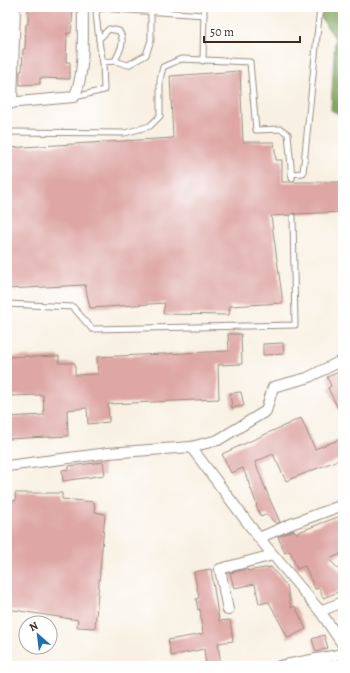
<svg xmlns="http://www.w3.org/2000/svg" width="350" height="673" viewBox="0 0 350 673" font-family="Alegreya,serif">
	<rect width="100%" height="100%" fill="#fff"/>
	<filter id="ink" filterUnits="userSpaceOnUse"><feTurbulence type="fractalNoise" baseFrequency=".025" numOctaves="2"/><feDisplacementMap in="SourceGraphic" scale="8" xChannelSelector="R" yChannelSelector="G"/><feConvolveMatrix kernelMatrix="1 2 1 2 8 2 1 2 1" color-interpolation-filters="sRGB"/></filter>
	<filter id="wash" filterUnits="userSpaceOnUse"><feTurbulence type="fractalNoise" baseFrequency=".012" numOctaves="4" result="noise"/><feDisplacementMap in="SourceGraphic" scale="16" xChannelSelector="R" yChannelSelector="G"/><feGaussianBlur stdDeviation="0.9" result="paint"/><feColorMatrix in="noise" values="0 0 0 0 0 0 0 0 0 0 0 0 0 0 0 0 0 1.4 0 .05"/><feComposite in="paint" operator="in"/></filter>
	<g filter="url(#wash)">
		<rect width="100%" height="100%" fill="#f8f0e2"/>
		<!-- forest -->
		<polygon fill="#82a85e" stroke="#5e693e" points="320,7 343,7 343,116 331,110 335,38 321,18"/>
		<g id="blocks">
			<!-- building -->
			<g fill="#dea7a5">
				<polygon points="28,7 70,7 70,10 73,10 71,33 67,33 66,62 70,62 70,79 40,78 40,84 20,85 20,71 22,71 23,49 25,49 26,24 28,24"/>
				<polygon points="240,71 243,142 274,142 276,160 282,160 282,182 343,182 343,212 296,214 293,213 290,215 271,216 283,303 230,306 229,315 163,314 165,303 90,308 85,285 7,289 7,148 173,138 170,76"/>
				<polygon points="228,334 241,334 242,364 218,365 219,399 108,404 109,422 88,424 87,408 67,410 68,436 7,439 7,417 44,415 43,395 7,396 7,357 29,356 29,357 59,356 59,363 75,363 75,375 98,374 97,357 229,351"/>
				<polygon points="283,343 284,354 263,355 263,344"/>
				<polygon points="339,372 343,381 343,419 328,388 331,386 327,377"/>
				<polygon points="241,392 244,406 232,408 230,393"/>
				<polygon points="301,418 315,449 343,438 343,458 286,481 273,454 255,462 270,500 280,522 276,524 267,514 261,517 256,506 257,505 243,468 231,473 222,454"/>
				<polygon points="103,462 105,475 63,481 62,470 69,469 69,466"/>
				<polygon points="15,493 62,493 62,499 94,502 95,512 105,514 95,628 77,627 78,620 7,609 7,500 16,501"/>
				<polygon points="343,515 343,553 329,559 343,574 343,590 323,598 319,588 315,589 305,566 297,569 290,551 285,553 278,537 294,530 296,533"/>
				<polygon points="271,567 287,586 291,608 295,606 306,629 288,638 269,602 259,604 255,584 234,588 230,573 247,569 247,571"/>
				<polygon points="211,569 219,621 230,620 233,641 218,643 221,666 206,666 204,649 171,656 168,640 203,634 200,609 198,610 196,599 199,598 194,572"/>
				<polygon points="324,635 328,648 316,652 312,639"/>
			</g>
		</g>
	</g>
	<g filter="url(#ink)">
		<use href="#blocks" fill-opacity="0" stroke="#9a8d80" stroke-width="1"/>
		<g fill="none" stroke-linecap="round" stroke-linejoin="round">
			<defs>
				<g id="service">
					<path d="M99,39l10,-10 10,2c7,11 1,19 -4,30l13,4 18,-10 5,-15v-33"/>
					<polyline points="203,61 204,7"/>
					<polyline points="103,62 115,61"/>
					<polyline points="75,97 104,90 103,62 100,48 96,14 99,8 204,15"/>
					<polyline points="7,132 125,133 150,126 160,116 160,80 163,67 181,59 250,62 256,130 281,129 288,134 292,178"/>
					<polyline points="291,174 303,173 320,7"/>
					<polyline points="7,304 73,307 92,329 295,325 293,217"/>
				</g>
				<g id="minor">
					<path d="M7,103l67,-6c12,-22 8,-64 9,-90"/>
					<polyline points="12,103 15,7"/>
					<polyline points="191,447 259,538 320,611 343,645"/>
					<polyline points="7,466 108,453 191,447 218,440 266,411 273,387 307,378 343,360"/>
					<polyline points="259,538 291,524 343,505"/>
					<polyline points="228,610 220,569 273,555"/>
					<polyline points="320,611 343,602"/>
					<polyline points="280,666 343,654"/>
				</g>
			</defs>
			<!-- service casing -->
			<use href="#service" stroke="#9a8d80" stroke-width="7"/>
			<!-- minor casing -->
			<use href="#minor" stroke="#9a8d80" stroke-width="12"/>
			<!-- service -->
			<use href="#service" stroke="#fff" stroke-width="5"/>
			<!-- minor -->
			<use href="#minor" stroke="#fff" stroke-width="10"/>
		</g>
	</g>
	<!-- margin -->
	<rect width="350" height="673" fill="none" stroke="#fff" stroke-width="24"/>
	<!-- north arrow -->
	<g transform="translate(38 635) rotate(332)"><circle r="19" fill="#ffffff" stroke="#b1aaa5"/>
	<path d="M0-3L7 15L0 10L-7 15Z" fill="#1f6fb2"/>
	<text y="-6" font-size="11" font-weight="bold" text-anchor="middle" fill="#3b2a1e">N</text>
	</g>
	<!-- scale -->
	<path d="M204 36v6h96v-6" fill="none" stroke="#3b2a1e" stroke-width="2"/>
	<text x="210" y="36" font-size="12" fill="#3b2a1e" stroke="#ffffff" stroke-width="3" paint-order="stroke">50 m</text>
</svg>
